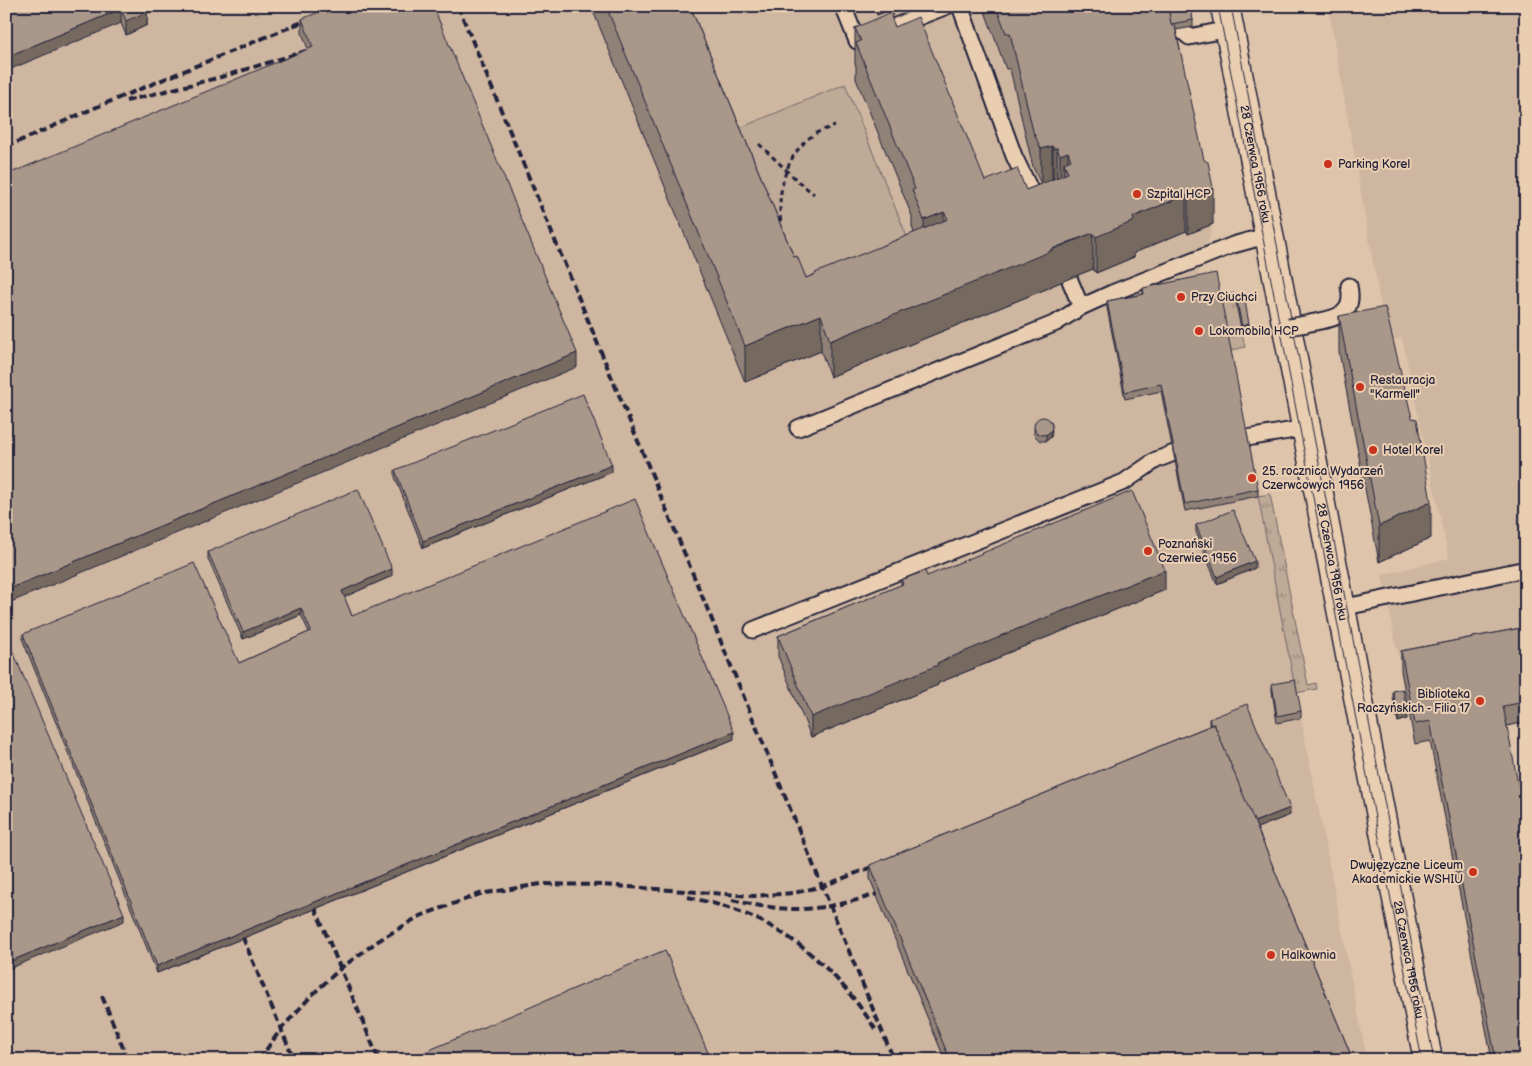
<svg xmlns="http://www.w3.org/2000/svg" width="1532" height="1066" viewBox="0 0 1532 1066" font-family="'Balsamiq Sans',sans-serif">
	<defs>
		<pattern id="grass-tufts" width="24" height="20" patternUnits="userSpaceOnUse" patternTransform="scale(1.25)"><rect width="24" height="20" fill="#bfa997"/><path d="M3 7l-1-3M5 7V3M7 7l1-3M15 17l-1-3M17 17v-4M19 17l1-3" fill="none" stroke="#9b897c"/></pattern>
	</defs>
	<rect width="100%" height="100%" fill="#dec4aa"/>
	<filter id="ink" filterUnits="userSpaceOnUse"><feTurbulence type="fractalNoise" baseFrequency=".02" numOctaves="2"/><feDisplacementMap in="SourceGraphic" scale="10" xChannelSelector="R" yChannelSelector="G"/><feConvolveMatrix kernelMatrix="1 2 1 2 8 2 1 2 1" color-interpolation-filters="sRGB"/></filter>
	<g filter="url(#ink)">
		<!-- built -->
		<g fill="#ceb6a0">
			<polygon points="6,6 1164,6 1213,224 1198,274 1202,286 1224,468 1231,502 1258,496 1367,1060 6,1060"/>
			<polygon points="1328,6 1526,6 1526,647 1402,674 1382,575 1449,558 1402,338 1387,341"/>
		</g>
		<!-- grass -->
		<g fill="url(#grass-tufts)" stroke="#706669">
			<polygon points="1234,293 1245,347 1230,351 1219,297"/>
			<polygon points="1270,494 1308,685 1316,683 1317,689 1296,693 1258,496"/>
		</g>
		<!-- green -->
		<polygon fill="#bfa997" stroke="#706669" points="845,84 914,254 801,301 728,133"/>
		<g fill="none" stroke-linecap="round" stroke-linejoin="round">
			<defs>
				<g id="lane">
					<polyline points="843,6 857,41 947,6"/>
					<polyline points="960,6 1014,156 1038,206"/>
					<polyline points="1180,29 1189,37 1229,29"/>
					<polyline points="1069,278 1081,307"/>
					<path d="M1306,324c25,-6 50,-5 43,-38"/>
					<polyline points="798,428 1056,323 1081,307 1112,293 1233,245 1269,235"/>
					<polyline points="1247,438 1306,428"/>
					<polyline points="1341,608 1526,569"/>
					<polyline points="753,630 1124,482 1156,460 1174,453"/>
				</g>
				<g id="secondary">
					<path id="s1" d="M1225,6l203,1054"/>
				</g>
			</defs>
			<!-- lane casing -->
			<use href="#lane" stroke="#22223b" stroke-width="19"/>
			<!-- secondary casing -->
			<use href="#secondary" stroke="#22223b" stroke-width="31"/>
			<!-- path -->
			<g stroke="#22223b" stroke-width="3" stroke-dasharray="5 4" stroke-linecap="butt">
				<polyline points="759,144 800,183 814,194"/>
				<path d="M782,230c-7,-35 3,-81 38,-99 5,-2 10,-3 15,-5"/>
			</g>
			<!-- lane -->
			<use href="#lane" stroke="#eaceb1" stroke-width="15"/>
			<!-- secondary -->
			<use href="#secondary" stroke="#eaceb1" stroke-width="28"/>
			<!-- tram -->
			<g stroke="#22223b" stroke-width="1">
				<polyline points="1218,6 1422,1060"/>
				<polyline points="1231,6 1434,1060"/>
			</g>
			<!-- rail -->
			<g stroke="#22223b" stroke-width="4" stroke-dasharray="8 4" stroke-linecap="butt">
				<polyline points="458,6 894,1060"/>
				<polyline points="126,101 221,77 306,51"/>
				<polyline points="6,147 92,109 341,6"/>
				<polyline points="310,896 379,1060"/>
				<path d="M688,897c25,6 51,13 75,25 47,24 87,66 114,110"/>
				<path d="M732,900c21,5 43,9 65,9 31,0 63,-9 92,-19"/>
				<polyline points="238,926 294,1060"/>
				<polyline points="102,996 128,1060"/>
				<polyline points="259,1060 281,1029 313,994 341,968 378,941 420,916 480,894 541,884 602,885 753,896 794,893 823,886 882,863"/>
			</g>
			<defs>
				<polyline id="lane-bridge" points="1289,327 1306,324"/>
			</defs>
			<!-- lane-bridge casing -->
			<use href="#lane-bridge" stroke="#22223b" stroke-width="19" stroke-linecap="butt"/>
			<!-- lane-bridge -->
			<use href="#lane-bridge" stroke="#eaceb1" stroke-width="15"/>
		</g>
		<!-- wall -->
		<g fill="#918277" stroke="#22223b">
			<polygon points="6,6 163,6 147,13 147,25 126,35 121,23"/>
			<polygon points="591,6 690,6 794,257 806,278 914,233 912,226 912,216 856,79 856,66 855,64 855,28 893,23 985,181 1026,190 1041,184 1033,167 1010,69 1006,69 983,6 1190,6 1193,20 1193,27 1176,30 1213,224 1188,234 1186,231 1134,253 1134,257 1096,273 1093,269 1069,278 1051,286 1051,287 830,377 821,351 745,382"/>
			<polygon points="874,6 899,6 877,15"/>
			<polygon points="302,19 577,367 308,49 302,33"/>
			<polygon points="1143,288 1258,489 1258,496 1185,511 1161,391 1125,399 1107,308 1107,301 1143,294"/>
			<polygon points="1237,302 1249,331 1242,333 1237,309"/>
			<polygon points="1339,316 1431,538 1379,562 1339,352"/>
			<polygon points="1034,428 1052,431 1051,437 1046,441 1040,441 1034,435"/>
			<polygon points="395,470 612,472 423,548 395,477"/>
			<polygon points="1196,525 1255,568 1217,584 1196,532"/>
			<polygon points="208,552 392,576 344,597 352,616 734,739 157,973 23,641 23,634 239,663 309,632 301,615 243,639 208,559"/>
			<polygon points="927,576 1165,590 1000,656 1000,658 938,683 938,685 811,737 778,656 778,636 901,585 901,580"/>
			<polygon points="1526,627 1526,722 1507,726 1526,1060 1492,1060 1430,741 1415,744 1401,671 1401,651"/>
			<polygon points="1272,684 1301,711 1301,718 1277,723 1272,691"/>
			<polygon points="1393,691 1407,719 1398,722 1393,698"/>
			<polygon points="1209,719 1290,815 1257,828 1353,1060 945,1060 870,879 870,865 1209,726"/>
		</g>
		<!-- shaded-wall -->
		<g fill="#766a61" stroke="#22223b">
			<polygon points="142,6 163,6 147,13 147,25 126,35 126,21"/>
			<polygon points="877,6 899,6 877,15"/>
			<polygon points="121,9 121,23 6,71 6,57"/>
			<polygon points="1052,146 1052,182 1041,185 1041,149"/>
			<rect x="1053" y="148" width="4" height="36"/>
			<polygon points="1068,152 1068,188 1068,173 1064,163 1064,190 1060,191 1060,155"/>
			<polygon points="1213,188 1213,224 1188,234 1188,198"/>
			<polygon points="1186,195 1186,231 1134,253 1134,257 1096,273 1096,237 1133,217"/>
			<polygon points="944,212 944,248 924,256 924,220"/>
			<polygon points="1093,233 1093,269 1051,286 1051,287 830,377 830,341"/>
			<polygon points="821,315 821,351 745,382 745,346"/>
			<polygon points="1249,324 1249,331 1242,333 1242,326"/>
			<polygon points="577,353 577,367 6,604 6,590"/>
			<polygon points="1052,424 1051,437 1046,441 1046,434"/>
			<polygon points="612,465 612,472 423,548 423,541"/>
			<polygon points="1431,502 1431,538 1379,562 1379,526"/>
			<polygon points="1255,561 1255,568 1217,584 1217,577"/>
			<polygon points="392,569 392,576 342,598 342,591"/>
			<polygon points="1165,570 1165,590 1000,656 1000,658 938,683 938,685 811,737 811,717 1000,636"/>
			<polygon points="301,608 301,615 243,639 243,632"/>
			<polygon points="1407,712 1407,719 1398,722 1398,714"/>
			<polygon points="734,732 734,739 157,973 157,966"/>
			<polygon points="1290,808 1290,815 1252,830 1252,823"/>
			<polygon points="124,914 124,921 6,970 6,963"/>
			<polygon points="9,1010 9,1017 6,1019 6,1012"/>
		</g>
		<!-- building -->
		<g fill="#a9978a" stroke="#22223b">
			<polygon points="6,6 145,6 147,12 126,21 121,9 6,57"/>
			<polygon points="333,6 433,6 577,353 6,590 6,175 313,47 302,19"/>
			<polygon points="606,6 690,6 794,257 797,256 806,278 816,274 815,273 948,219 944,212 924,220 912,190 915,189 856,43 861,41 855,28 892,12 893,15 891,16 895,27 918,17 985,181 1017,168 1026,190 1068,173 1064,163 1071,160 1068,152 1060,155 1057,148 1053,148 1052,146 1041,149 1033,131 1010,33 1006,33 996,6 1097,6 1097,8 1100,8 1100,6 1168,6 1172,26 1175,26 1204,160 1208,162 1213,188 1188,198 1186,195 1133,217 1134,221 1096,237 1093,233 1069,242 1050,250 1051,251 830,341 821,315 745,346"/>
			<polygon points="1168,6 1190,6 1193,20 1171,24"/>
			<polygon points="1216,273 1258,489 1185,504 1161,384 1125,392 1107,301 1144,294 1143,288"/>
			<polygon points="1245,301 1249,324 1242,326 1237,302"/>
			<polygon points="1385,307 1412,418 1417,419 1431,502 1379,526 1339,316"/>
			<polygon points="583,394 612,465 423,541 395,470"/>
			<circle cx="1043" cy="426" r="9"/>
			<polygon points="358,489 392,569 342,591 352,616 635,499 734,732 157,966 23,634 194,563 239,663 311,631 301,608 243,632 208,552"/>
			<polygon points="1132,491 1165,570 1000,636 1000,637 937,663 938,665 811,717 778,636 903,584 901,580 925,571 927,576"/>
			<polygon points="1233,510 1255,561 1217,577 1196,525"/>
			<polygon points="1526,627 1526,702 1503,706 1526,825 1526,1060 1496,1060 1430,721 1415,724 1401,651"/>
			<polygon points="6,635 124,914 6,963"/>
			<polygon points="1295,680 1301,711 1277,716 1272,684"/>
			<polygon points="1403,689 1407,712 1398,714 1393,691"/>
			<polygon points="1247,704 1290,808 1254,822 1214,724 1211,725 1209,719"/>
			<polygon points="1214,724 1353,1060 950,1060 870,865"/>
			<polygon points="665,950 711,1060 406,1060"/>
			<polygon points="6,1004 9,1010 6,1012"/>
		</g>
	</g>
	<!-- markers -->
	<g fill="#c8321e" stroke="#eaceb1" stroke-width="2">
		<circle cx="1328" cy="164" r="5"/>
		<circle cx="1137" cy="194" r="5"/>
		<circle cx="1181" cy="297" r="5"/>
		<circle cx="1199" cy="331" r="5"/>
		<circle cx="1360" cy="387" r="5"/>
		<circle cx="1373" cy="450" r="5"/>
		<circle cx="1252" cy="478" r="5"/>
		<circle cx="1148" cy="551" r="5"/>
		<circle cx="1480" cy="701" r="5"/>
		<circle cx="1473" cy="872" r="5"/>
		<circle cx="1271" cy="955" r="5"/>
	</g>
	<g text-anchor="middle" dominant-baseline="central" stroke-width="4" stroke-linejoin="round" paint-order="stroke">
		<!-- poi labels -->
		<g font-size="12" fill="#22223b" stroke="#eaceb1" text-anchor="start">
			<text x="1338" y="164">Parking Korel</text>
			<text x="1147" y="194">Szpital HCP</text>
			<text x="1191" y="297">Przy Ciuchci</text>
			<text x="1209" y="331">Lokomobila HCP</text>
			<text x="1370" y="380">Restauracja<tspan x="1370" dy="14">"Karmell"</tspan></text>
			<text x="1383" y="450">Hotel Korel</text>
			<text x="1262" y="471">25. rocznica Wydarzeń<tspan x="1262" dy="14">Czerwcowych 1956</tspan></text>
			<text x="1158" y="544">Poznański<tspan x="1158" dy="14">Czerwiec 1956</tspan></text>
			<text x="1470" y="694" text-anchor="end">Biblioteka<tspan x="1470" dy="14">Raczyńskich - Filia 17</tspan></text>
			<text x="1463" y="865" text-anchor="end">Dwujęzyczne Liceum<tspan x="1463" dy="14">Akademickie WSHIU</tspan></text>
			<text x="1281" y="955">Halkownia</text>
		</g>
		<!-- street labels -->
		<g font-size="12" fill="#22223b" stroke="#eaceb1">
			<text stroke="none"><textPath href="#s1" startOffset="161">28 Czerwca 1956 roku</textPath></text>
			<text stroke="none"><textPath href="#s1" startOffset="566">28 Czerwca 1956 roku</textPath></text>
			<text stroke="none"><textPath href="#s1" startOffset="971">28 Czerwca 1956 roku</textPath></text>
		</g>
	</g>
	<!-- margin -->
	<rect width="1532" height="1066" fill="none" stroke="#eaceb1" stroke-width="25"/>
	<rect x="12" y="12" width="1507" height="1041" fill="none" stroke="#22223b" stroke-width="2" filter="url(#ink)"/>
</svg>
